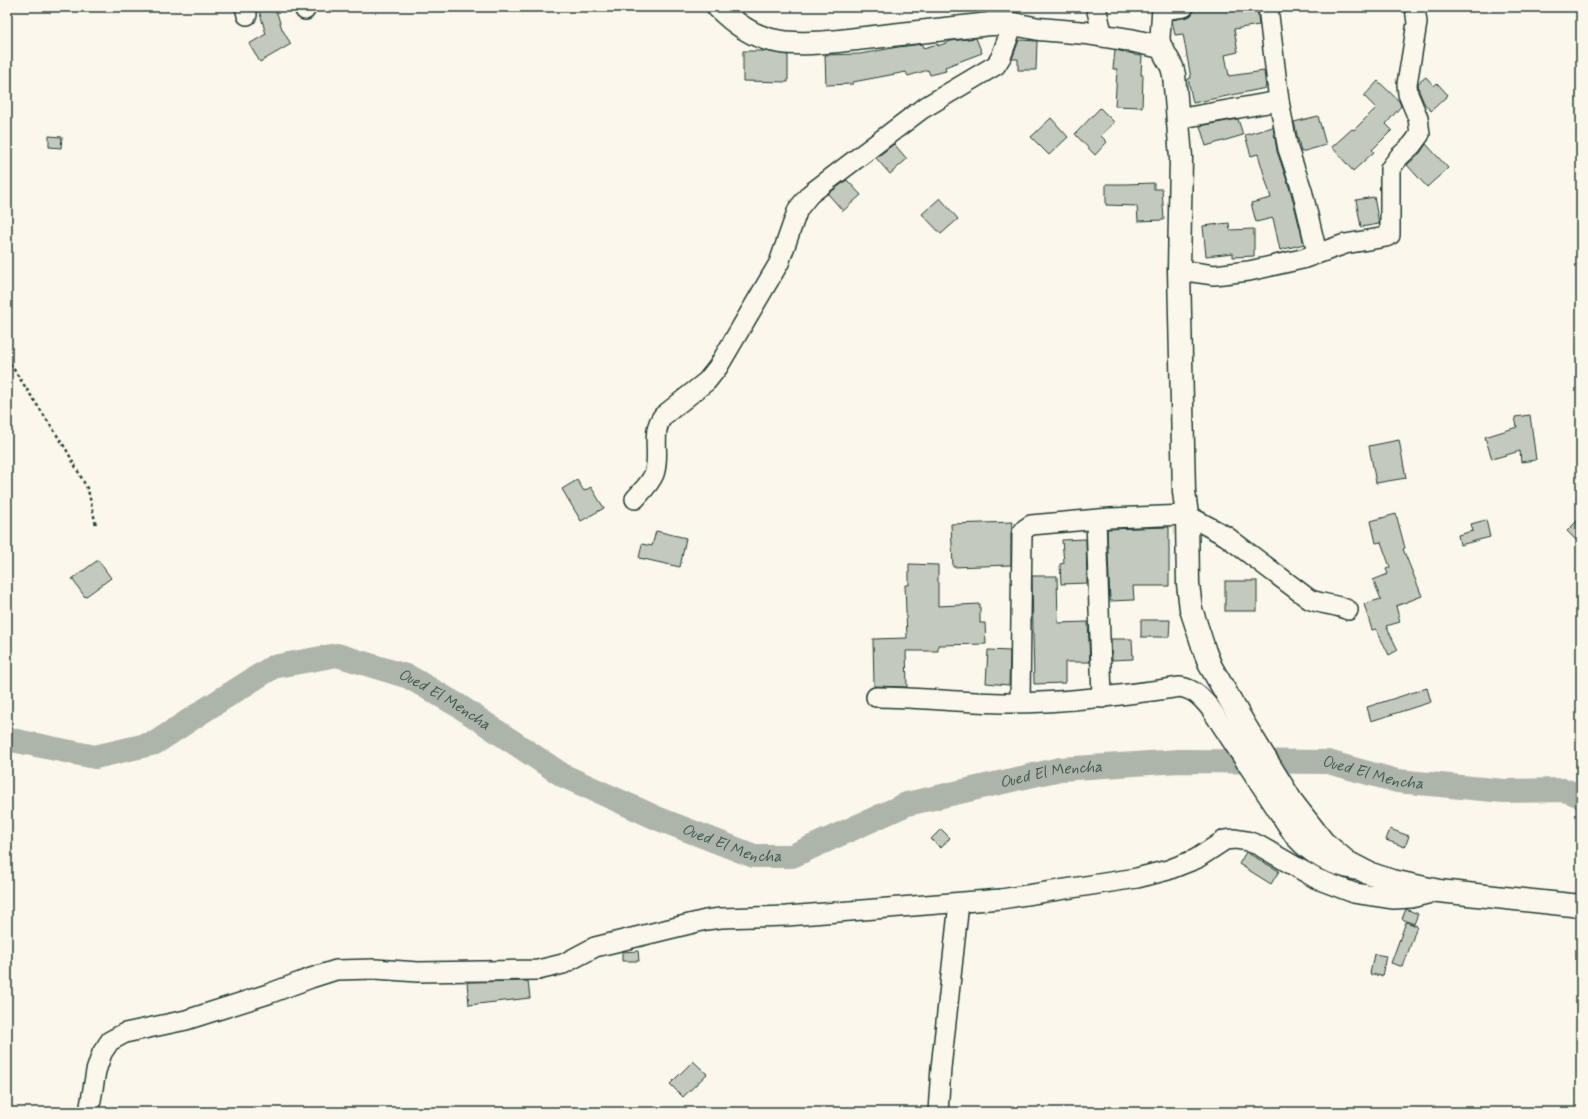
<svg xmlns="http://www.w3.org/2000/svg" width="1588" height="1119" viewBox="0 0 1588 1119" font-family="Mynerve,sans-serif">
	<rect width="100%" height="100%" fill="#fbf7ec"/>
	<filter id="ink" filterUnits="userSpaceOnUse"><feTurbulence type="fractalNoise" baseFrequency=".025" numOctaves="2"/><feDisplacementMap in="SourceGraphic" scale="8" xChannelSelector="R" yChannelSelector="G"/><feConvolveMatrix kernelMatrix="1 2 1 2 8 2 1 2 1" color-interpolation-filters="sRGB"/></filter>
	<g filter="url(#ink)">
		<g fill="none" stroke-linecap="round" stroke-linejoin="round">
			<!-- river -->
			<path stroke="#adb4aa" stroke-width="24" id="s1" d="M7,739l88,18 60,-14 56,-37 62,-39 64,-12 72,22 50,29 105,70 95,43 95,37h38l115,-52 153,-35 119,-8 149,1 69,19 107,10 60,-1 17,6"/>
		</g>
		<!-- building -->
		<g fill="#c4c9be" stroke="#1f3d34">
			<polygon points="258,7 275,7 282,29 291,44 260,62 249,44 266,34"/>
			<polygon points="1212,7 1257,7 1259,25 1234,29 1238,52 1225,55 1229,76 1264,71 1266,88 1193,103 1188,79 1191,78 1183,34 1175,35 1172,20 1190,16 1194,10"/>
			<polygon points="976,38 982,53 945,67 946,71 930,75 928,70 908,76 906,72 853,82 853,84 826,85 825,55 860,54 898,47 922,44 923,48 938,44 938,46 951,41"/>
			<polygon points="1019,40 1037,41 1036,70 1018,70 1018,59 1012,59"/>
			<polygon points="1115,50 1134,54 1134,55 1142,56 1141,75 1143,75 1142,107 1115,106 1117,69 1113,69"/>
			<polygon points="743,51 766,51 788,55 788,82 743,81"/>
			<polygon points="1426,77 1434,86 1437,83 1448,95 1431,111 1424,103 1419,91 1418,83"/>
			<polygon points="1378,81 1399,101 1401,106 1386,124 1392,130 1372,150 1374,152 1353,171 1332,147 1352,129 1354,130 1376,108 1364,96"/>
			<polygon points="1100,108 1114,122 1101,136 1107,142 1095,155 1075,134"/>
			<polygon points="1318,116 1326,145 1301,152 1294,122"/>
			<polygon points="1051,118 1068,137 1049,155 1031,137"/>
			<polygon points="1238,119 1243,135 1206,146 1200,126"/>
			<polygon points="1273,127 1277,151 1291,193 1304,244 1280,250 1273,218 1256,222 1251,203 1271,198 1258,154 1251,156 1245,135"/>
			<polygon points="49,136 62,137 61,148 49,147"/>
			<polygon points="894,144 907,159 890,174 876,158"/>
			<polygon points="1426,144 1448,168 1427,187 1407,165 1420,153"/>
			<polygon points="847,180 861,195 843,211 828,194"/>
			<polygon points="1154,183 1154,189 1162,189 1164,220 1138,221 1137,206 1106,205 1106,184 1127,184"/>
			<polygon points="1374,197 1379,224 1361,227 1356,200"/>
			<polygon points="940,198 958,219 941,234 922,214"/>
			<polygon points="1229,223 1230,230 1254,229 1254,256 1233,257 1233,253 1206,256 1203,226"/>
			<polygon points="1530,415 1536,460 1521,462 1520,451 1492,459 1485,437 1517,427 1515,417"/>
			<polygon points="1399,440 1406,478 1376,483 1369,446"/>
			<polygon points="577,480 584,491 591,487 604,508 581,521 562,489"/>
			<polygon points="1396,514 1405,548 1403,549 1422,596 1396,606 1400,622 1386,626 1398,650 1389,655 1376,629 1372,630 1364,604 1381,599 1373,580 1388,574 1386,569 1390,567 1381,542 1376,543 1371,521"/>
			<polygon points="1581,517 1581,545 1567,531"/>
			<polygon points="1486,520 1490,537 1460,545 1458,535 1473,531 1471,524"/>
			<polygon points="1013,522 1011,533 1011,565 953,567 951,524"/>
			<polygon points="1169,527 1169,586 1133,586 1134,600 1110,601 1107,529"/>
			<polygon points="656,531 686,538 680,567 639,558 642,544 652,546"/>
			<polygon points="1086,539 1087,583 1061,584 1060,564 1064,563 1062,540"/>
			<polygon points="98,560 111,578 85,597 72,579"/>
			<polygon points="909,564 938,565 938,606 980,604 980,623 985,623 986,644 938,645 938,651 906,651 907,687 874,686 873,639 907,638 905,585 909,585"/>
			<polygon points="1032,576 1057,576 1058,623 1088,622 1090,662 1065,662 1065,683 1034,684"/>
			<rect x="1225" y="581" width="32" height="30"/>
			<polygon points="1141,620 1170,620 1169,637 1141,637"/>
			<polygon points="1111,639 1132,639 1133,659 1112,660"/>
			<polygon points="988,650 1010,651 1009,685 986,683"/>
			<polygon points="1427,688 1431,702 1371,721 1367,707"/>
			<polygon points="941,829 950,838 941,848 931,839"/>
			<polygon points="1390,829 1409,836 1405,847 1386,840"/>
			<polygon points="1246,852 1279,871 1271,884 1239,864"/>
			<polygon points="1406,909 1418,914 1414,924 1402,919"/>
			<polygon points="1406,922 1417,926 1403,967 1391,963"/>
			<polygon points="638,951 639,961 622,961 622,952"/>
			<polygon points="1374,954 1386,956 1382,976 1370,974"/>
			<polygon points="528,981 530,998 469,1005 467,982"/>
			<polygon points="693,1061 707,1074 683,1097 670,1084"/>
		</g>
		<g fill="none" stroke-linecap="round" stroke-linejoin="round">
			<defs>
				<g id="minor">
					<polyline points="245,7 247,15"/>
					<polyline points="304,7 305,10"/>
					<polyline points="1096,7 1103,36"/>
					<polyline points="1268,7 1279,101 1288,149 1302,190 1317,253"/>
					<polyline points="1162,10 1184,7"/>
					<polyline points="1161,47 1160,38 1162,7"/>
					<polyline points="1177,119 1279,101"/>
					<polyline points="1179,270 1214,275 1249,271 1302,259 1345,244 1386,237 1390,235 1390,169 1399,157 1412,145 1420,134 1418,118 1408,94 1407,84 1417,23 1415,7"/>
					<path d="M635,499c6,-7 15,-15 19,-25 7,-18 -4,-42 9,-58l44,-35 11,-14 61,-104 19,-54 12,-15 112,-85 74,-44 5,-8 12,-33"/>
					<polyline points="1096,520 1102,698"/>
					<path d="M876,697c44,0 87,6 131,6 58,0 116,-8 173,-16 14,2 22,11 31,22l84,128c18,20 34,27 60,33"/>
					<path d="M1020,702l2,-169 3,-4 6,-4 79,-7 77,-3 39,21 83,63c13,6 27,5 39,11"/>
					<polyline points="89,1112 96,1071 102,1053 110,1041 125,1033 186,1020 268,994 311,978 336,970 375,969 418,972 538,970 563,964 595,947 706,920 721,918 787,916 1001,899 1137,878 1168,870 1196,859 1225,840 1235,839 1247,841 1258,845 1317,879 1354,893 1394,899 1411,898 1439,891"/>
					<polyline points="938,1112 941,1068 959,903"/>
				</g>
				<path id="major" d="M718,7c15,15 32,28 53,33 29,7 66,1 94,-2 42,-5 83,-9 125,-14h23l26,5 47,4 44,7 31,7 11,20 2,8 7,82 -2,113 5,222 3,23 1,69 3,25 14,43 6,15 33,57 48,78 31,40 24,20 21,11 24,8 47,10 142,15"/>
			</defs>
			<!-- minor casing -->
			<use href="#minor" stroke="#1f3d34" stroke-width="22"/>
			<!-- major casing -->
			<use href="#major" stroke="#1f3d34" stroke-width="25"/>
			<!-- path -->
			<polyline stroke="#1f3d34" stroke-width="2.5" stroke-dasharray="3 3" stroke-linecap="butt" points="7,359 66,449 88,490 96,525"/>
			<!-- minor -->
			<use href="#minor" stroke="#fbf7ec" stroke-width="19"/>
			<!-- major -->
			<use href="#major" stroke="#fbf7ec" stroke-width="22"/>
		</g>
	</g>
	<g text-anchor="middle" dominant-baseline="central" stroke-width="3.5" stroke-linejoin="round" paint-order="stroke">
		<!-- water labels -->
		<g font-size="16" font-style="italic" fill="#425b52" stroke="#fbf7ec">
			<text stroke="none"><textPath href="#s1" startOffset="474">Oued El Mencha</textPath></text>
			<text stroke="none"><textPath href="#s1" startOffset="1458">Oued El Mencha</textPath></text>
			<text stroke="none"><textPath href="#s1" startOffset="1134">Oued El Mencha</textPath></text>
			<text stroke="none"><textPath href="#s1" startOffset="798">Oued El Mencha</textPath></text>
		</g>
	</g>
	<!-- margin -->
	<rect width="1588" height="1119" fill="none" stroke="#fbf7ec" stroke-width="24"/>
	<rect x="12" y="12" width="1564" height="1095" fill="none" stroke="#1f3d34" stroke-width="1.5" filter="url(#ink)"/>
</svg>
